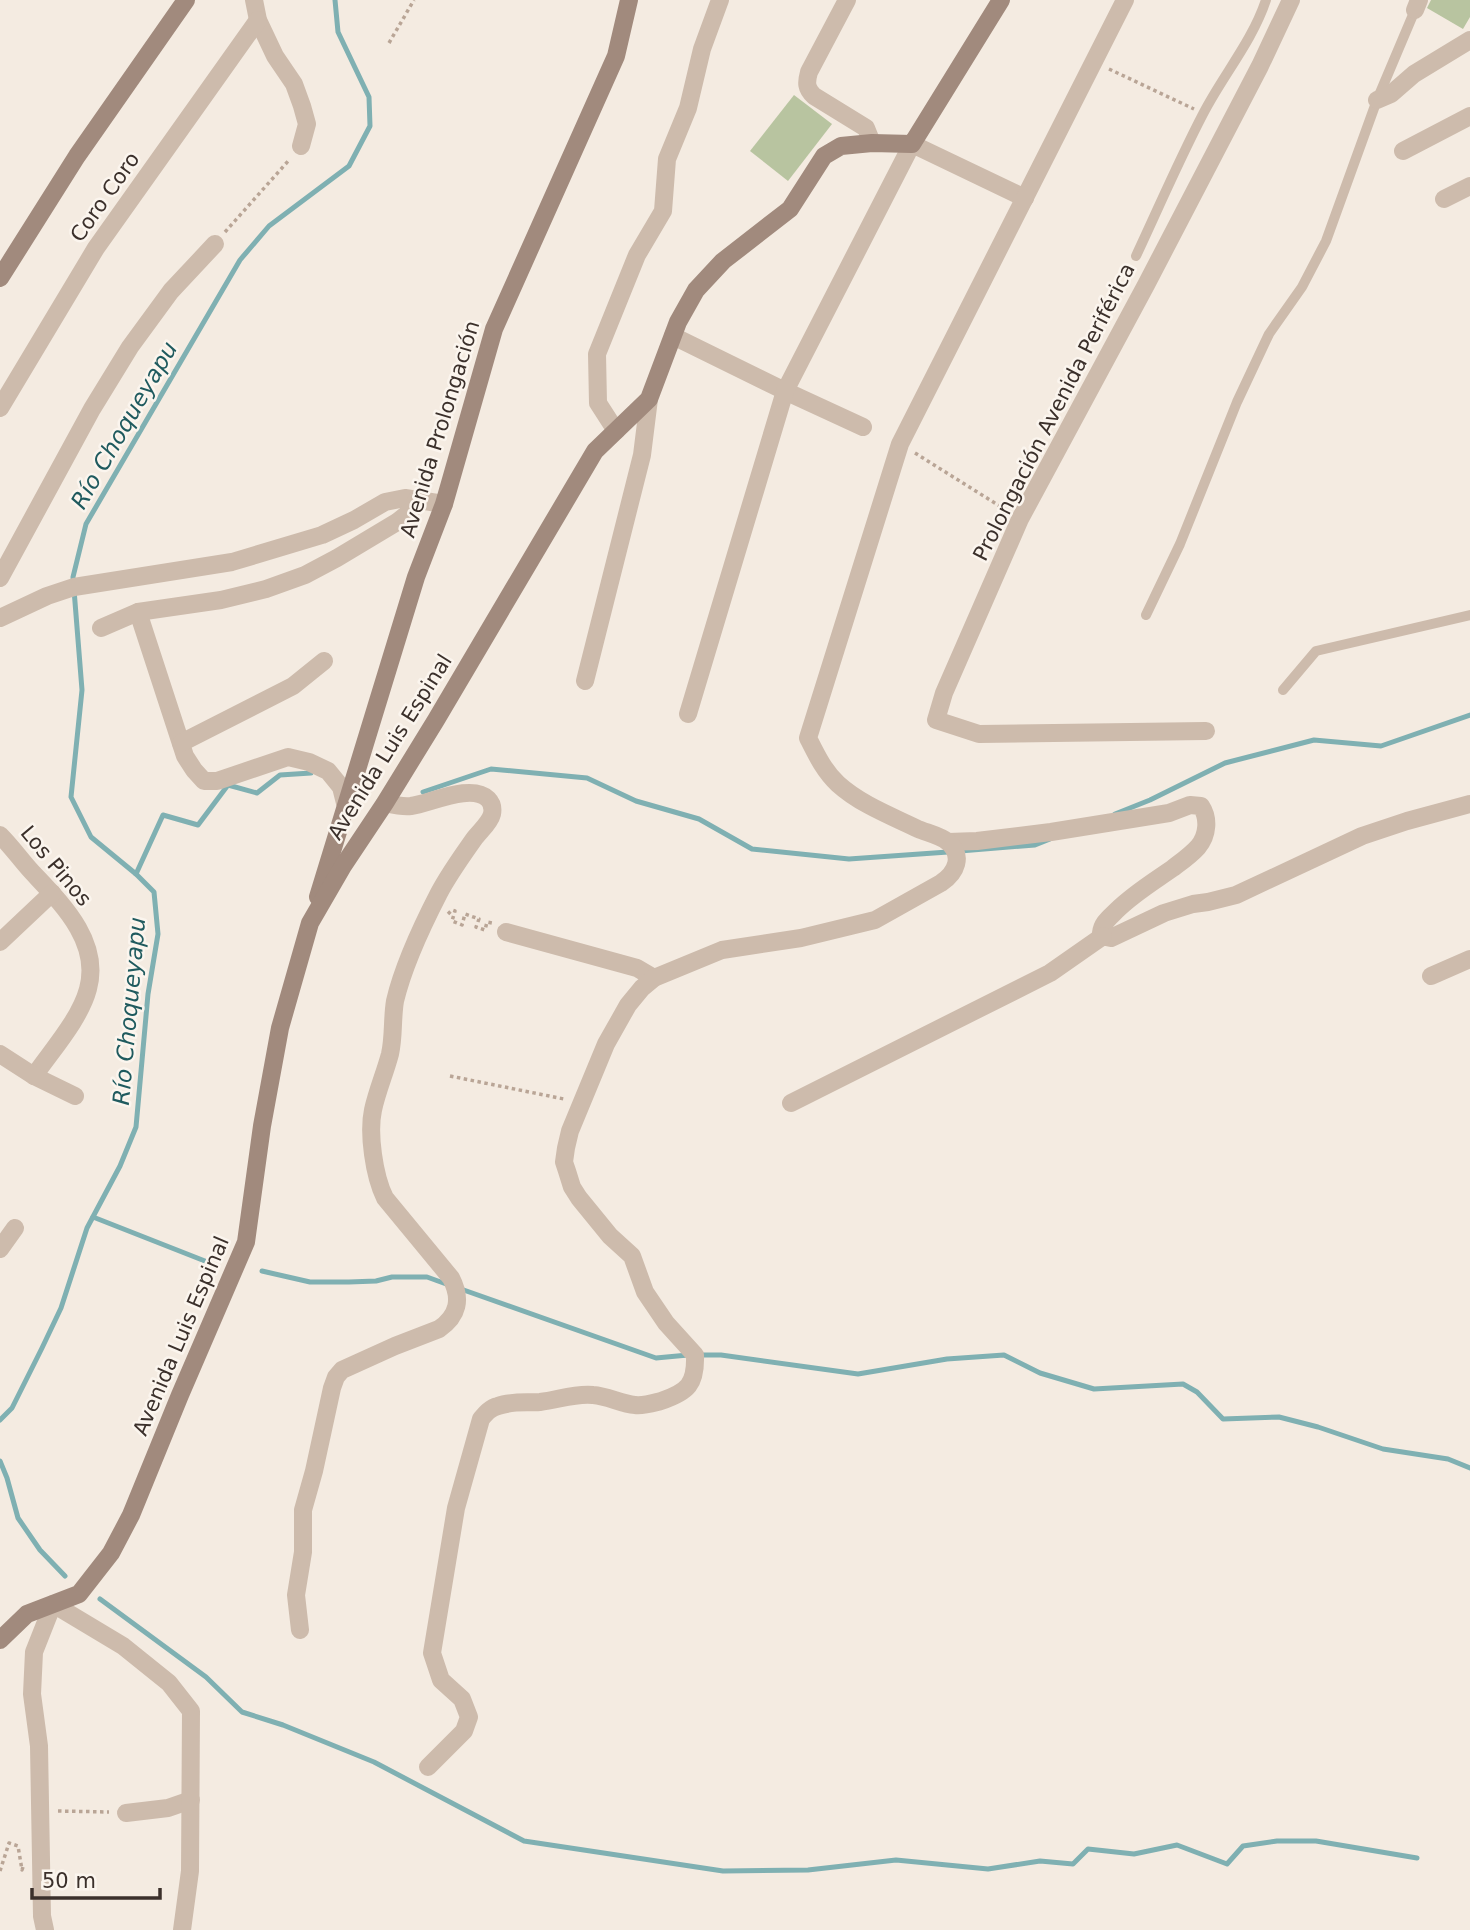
<svg xmlns="http://www.w3.org/2000/svg" width="1470" height="1930" viewBox="0 0 1470 1930" font-family="'DejaVu Sans',sans-serif">
	<rect width="100%" height="100%" fill="#f4ebe1"/>
	<!-- grass -->
	<g fill="#b8c4a0">
		<polygon points="1431,0 1470,0 1470,17 1463,29 1427,8"/>
		<polygon points="794,95 832,124 788,181 750,151"/>
	</g>
	<g fill="none" stroke-linecap="round" stroke-linejoin="round">
		<!-- stream -->
		<g stroke="#7fb0b2" stroke-width="5">
			<polyline points="423,792 491,769 587,778 636,801 699,819 752,849 849,859 948,852"/>
			<polyline points="1115,814 1150,800 1225,763 1314,740 1381,746 1470,715"/>
			<polyline points="960,851 1035,845 1050,839"/>
			<polyline points="136,874 163,815 198,825 228,785 257,793 280,775 311,773"/>
			<polyline points="93,1217 210,1263"/>
			<polyline points="262,1271 310,1282 349,1282 376,1281 392,1277 427,1277 449,1285"/>
			<polyline points="458,1288 656,1358 688,1355"/>
			<polyline points="698,1355 721,1355 858,1374 947,1359 1004,1355 1040,1373 1094,1389 1183,1384 1197,1392 1223,1419 1279,1417 1318,1427 1383,1449 1448,1459 1470,1468"/>
			<polyline points="0,1420 12,1408 42,1348 61,1308 87,1228 120,1166 136,1127 148,994 158,934 154,892 136,874 91,837 71,797 82,690 73,577 86,524 240,260 269,226 349,166 370,126 369,97 338,32 335,0"/>
			<polyline points="0,1461 7,1478 18,1518 40,1550 65,1576"/>
			<polyline points="100,1599 206,1677 242,1712 283,1725 374,1762 524,1841 723,1871 808,1870 896,1860 988,1869 1040,1861 1073,1864 1088,1849 1134,1854 1177,1845 1227,1864 1243,1846 1277,1841 1316,1841 1417,1858"/>
		</g>
		<!-- path -->
		<g stroke="#b9a596" stroke-width="3.5" stroke-dasharray="3.5 3.5" stroke-linecap="butt">
			<polyline points="389,43 414,0"/>
			<polyline points="1109,69 1194,109"/>
			<polyline points="225,232 290,159"/>
			<polyline points="915,453 1006,510"/>
			<polyline points="448,914 452,910 455,911 452,921 462,925 465,914 479,919 476,927 485,930 487,922 492,923"/>
			<polyline points="450,1076 564,1099"/>
			<polyline points="58,1811 109,1812"/>
			<polyline points="0,1871 9,1843 18,1846 22,1870 23,1867"/>
		</g>
		<!-- lane -->
		<g stroke="#cdbbac" stroke-width="10">
			<path d="M1136,256c22,-47 43,-96 67,-142 20,-39 49,-72 63,-114"/>
			<polyline points="1146,615 1180,544 1237,402 1269,334 1302,287 1326,241 1377,100 1415,10"/>
			<polyline points="1283,690 1316,651 1470,615"/>
		</g>
		<!-- street -->
		<g stroke="#cdbbac" stroke-width="18">
			<polyline points="254,0 258,20 275,56 294,84 302,106 307,124 301,146"/>
			<path d="M847,0l-38,72c-3,11 -3,16 5,24l52,32 6,15"/>
			<polyline points="1415,10 1419,0"/>
			<polyline points="1377,100 1391,94 1414,74 1470,40"/>
			<polyline points="1403,151 1470,116"/>
			<polyline points="1444,199 1470,186"/>
			<polyline points="673,336 785,391 863,427"/>
			<polyline points="0,408 96,248 258,20"/>
			<polyline points="616,431 598,403 597,354 637,255 663,211 667,159 688,108 702,49 720,0"/>
			<polyline points="0,578 92,409 130,347 171,291 215,244"/>
			<polyline points="138,612 185,756 194,770 204,781 217,781 288,757 309,762 328,771 341,787 345,803"/>
			<polyline points="0,618 47,596 74,587 232,562 322,535 354,520 385,502 405,498 444,504"/>
			<polyline points="101,628 138,612 221,600 266,589 305,575 337,558 397,522 411,511 415,506 416,500"/>
			<polyline points="585,681 642,455 649,399"/>
			<polyline points="688,714 785,391 912,144 1025,198"/>
			<polyline points="1206,731 979,734 936,720 944,693 1020,519 1146,285 1260,66 1291,0"/>
			<polyline points="181,743 293,686 324,661"/>
			<path d="M0,835c12,12 21,25 32,37 29,31 69,69 56,117 -8,30 -36,61 -54,87"/>
			<path d="M948,842l29,-1 74,-9 118,-19 21,-8 11,1c8,12 7,29 -3,41 -7,8 -17,15 -25,21 -20,14 -40,26 -57,43 -7,7 -14,12 -15,22l5,4 5,1 53,-25 29,-9 15,-2 28,-7 126,-59 45,-15 63,-17"/>
			<polyline points="506,932 637,968 654,978"/>
			<polyline points="0,942 52,893"/>
			<polyline points="1431,976 1470,959"/>
			<polyline points="0,1054 34,1076 75,1096"/>
			<polyline points="791,1103 1050,973 1103,936"/>
			<polyline points="0,1249 15,1228"/>
			<path d="M300,1630l-4,-35 7,-43v-42l11,-39 18,-83 4,-11 6,-7 53,-24 44,-17c19,-13 23,-30 12,-51l-66,-80c-11,-22 -17,-65 -12,-88 4,-19 12,-37 17,-56 4,-18 2,-35 5,-53 8,-34 28,-77 44,-108 10,-19 23,-37 35,-54 5,-7 16,-16 18,-25 1,-5 0,-11 -4,-15 -16,-16 -57,4 -77,7 -9,1 -17,-1 -26,-3"/>
			<path d="M428,1767l36,-36 5,-14 -7,-18 -21,-19 -9,-27 24,-145 25,-89c5,-6 9,-11 17,-13 13,-5 28,-3 42,-4 18,-2 35,-9 53,-7 15,1 28,9 42,10 9,1 18,-2 26,-4 27,-9 35,-17 34,-46l-29,-32 -21,-31 -13,-36 -22,-20 -31,-38 -7,-11 -5,-16 -3,-9 2,-14 4,-17 36,-87 22,-39 14,-17 12,-10 68,-28 79,-12 74,-18 66,-37c15,-10 23,-27 7,-41 -7,-6 -20,-9 -30,-13 -27,-13 -58,-25 -80,-45 -14,-13 -22,-30 -30,-46l92,-294 225,-444"/>
			<polyline points="126,1813 168,1808 191,1800"/>
			<polyline points="45,1930 42,1916 39,1746 32,1694 34,1652 53,1604 123,1646 169,1683 191,1711 190,1871 182,1930"/>
		</g>
		<!-- secondary -->
		<g stroke="#a18a7d" stroke-width="18">
			<polyline points="0,278 77,156 186,0"/>
			<polyline points="318,897 416,577 444,504 494,329 616,56 629,0"/>
			<polyline points="0,1640 27,1614 79,1594 111,1553 131,1515 180,1395 246,1242 262,1126 280,1028 310,923 343,866 385,803 436,720 595,451 649,399 678,322 696,290 723,261 790,209 824,156 841,146 872,143 912,144 1001,0"/>
		</g>
	</g>
	<g text-anchor="middle" dominant-baseline="central" stroke-width="5" stroke-linejoin="round" paint-order="stroke">
		<!-- street labels -->
		<g font-size="21" fill="#3b302b" stroke="#fbf5ee">
			<text transform="translate(105 197) rotate(-55)">Coro Coro</text>
			<text transform="translate(1054 412) rotate(-63)">Prolongación Avenida Periférica</text>
			<text transform="translate(440 429) rotate(-73)">Avenida Prolongación</text>
			<text transform="translate(390 747) rotate(-58)">Avenida Luis Espinal</text>
			<text transform="translate(56 866) rotate(50)">Los Pinos</text>
			<text transform="translate(181 1336) rotate(-67)">Avenida Luis Espinal</text>
		</g>
		<!-- water labels -->
		<g font-size="23" font-style="italic" fill="#1f5a5e" stroke="#fbf5ee">
			<text transform="translate(124 425) rotate(-60)">Río Choqueyapu</text>
			<text transform="translate(129 1011) rotate(-85)">Río Choqueyapu</text>
		</g>
	</g>
	<!-- scale -->
	<path d="M32 1888v10h128v-10" fill="none" stroke="#3b302b" stroke-width="3.5"/>
	<text x="42" y="1888" font-size="21" fill="#3b302b" stroke="#fbf5ee" stroke-width="5" paint-order="stroke">50 m</text>
</svg>
